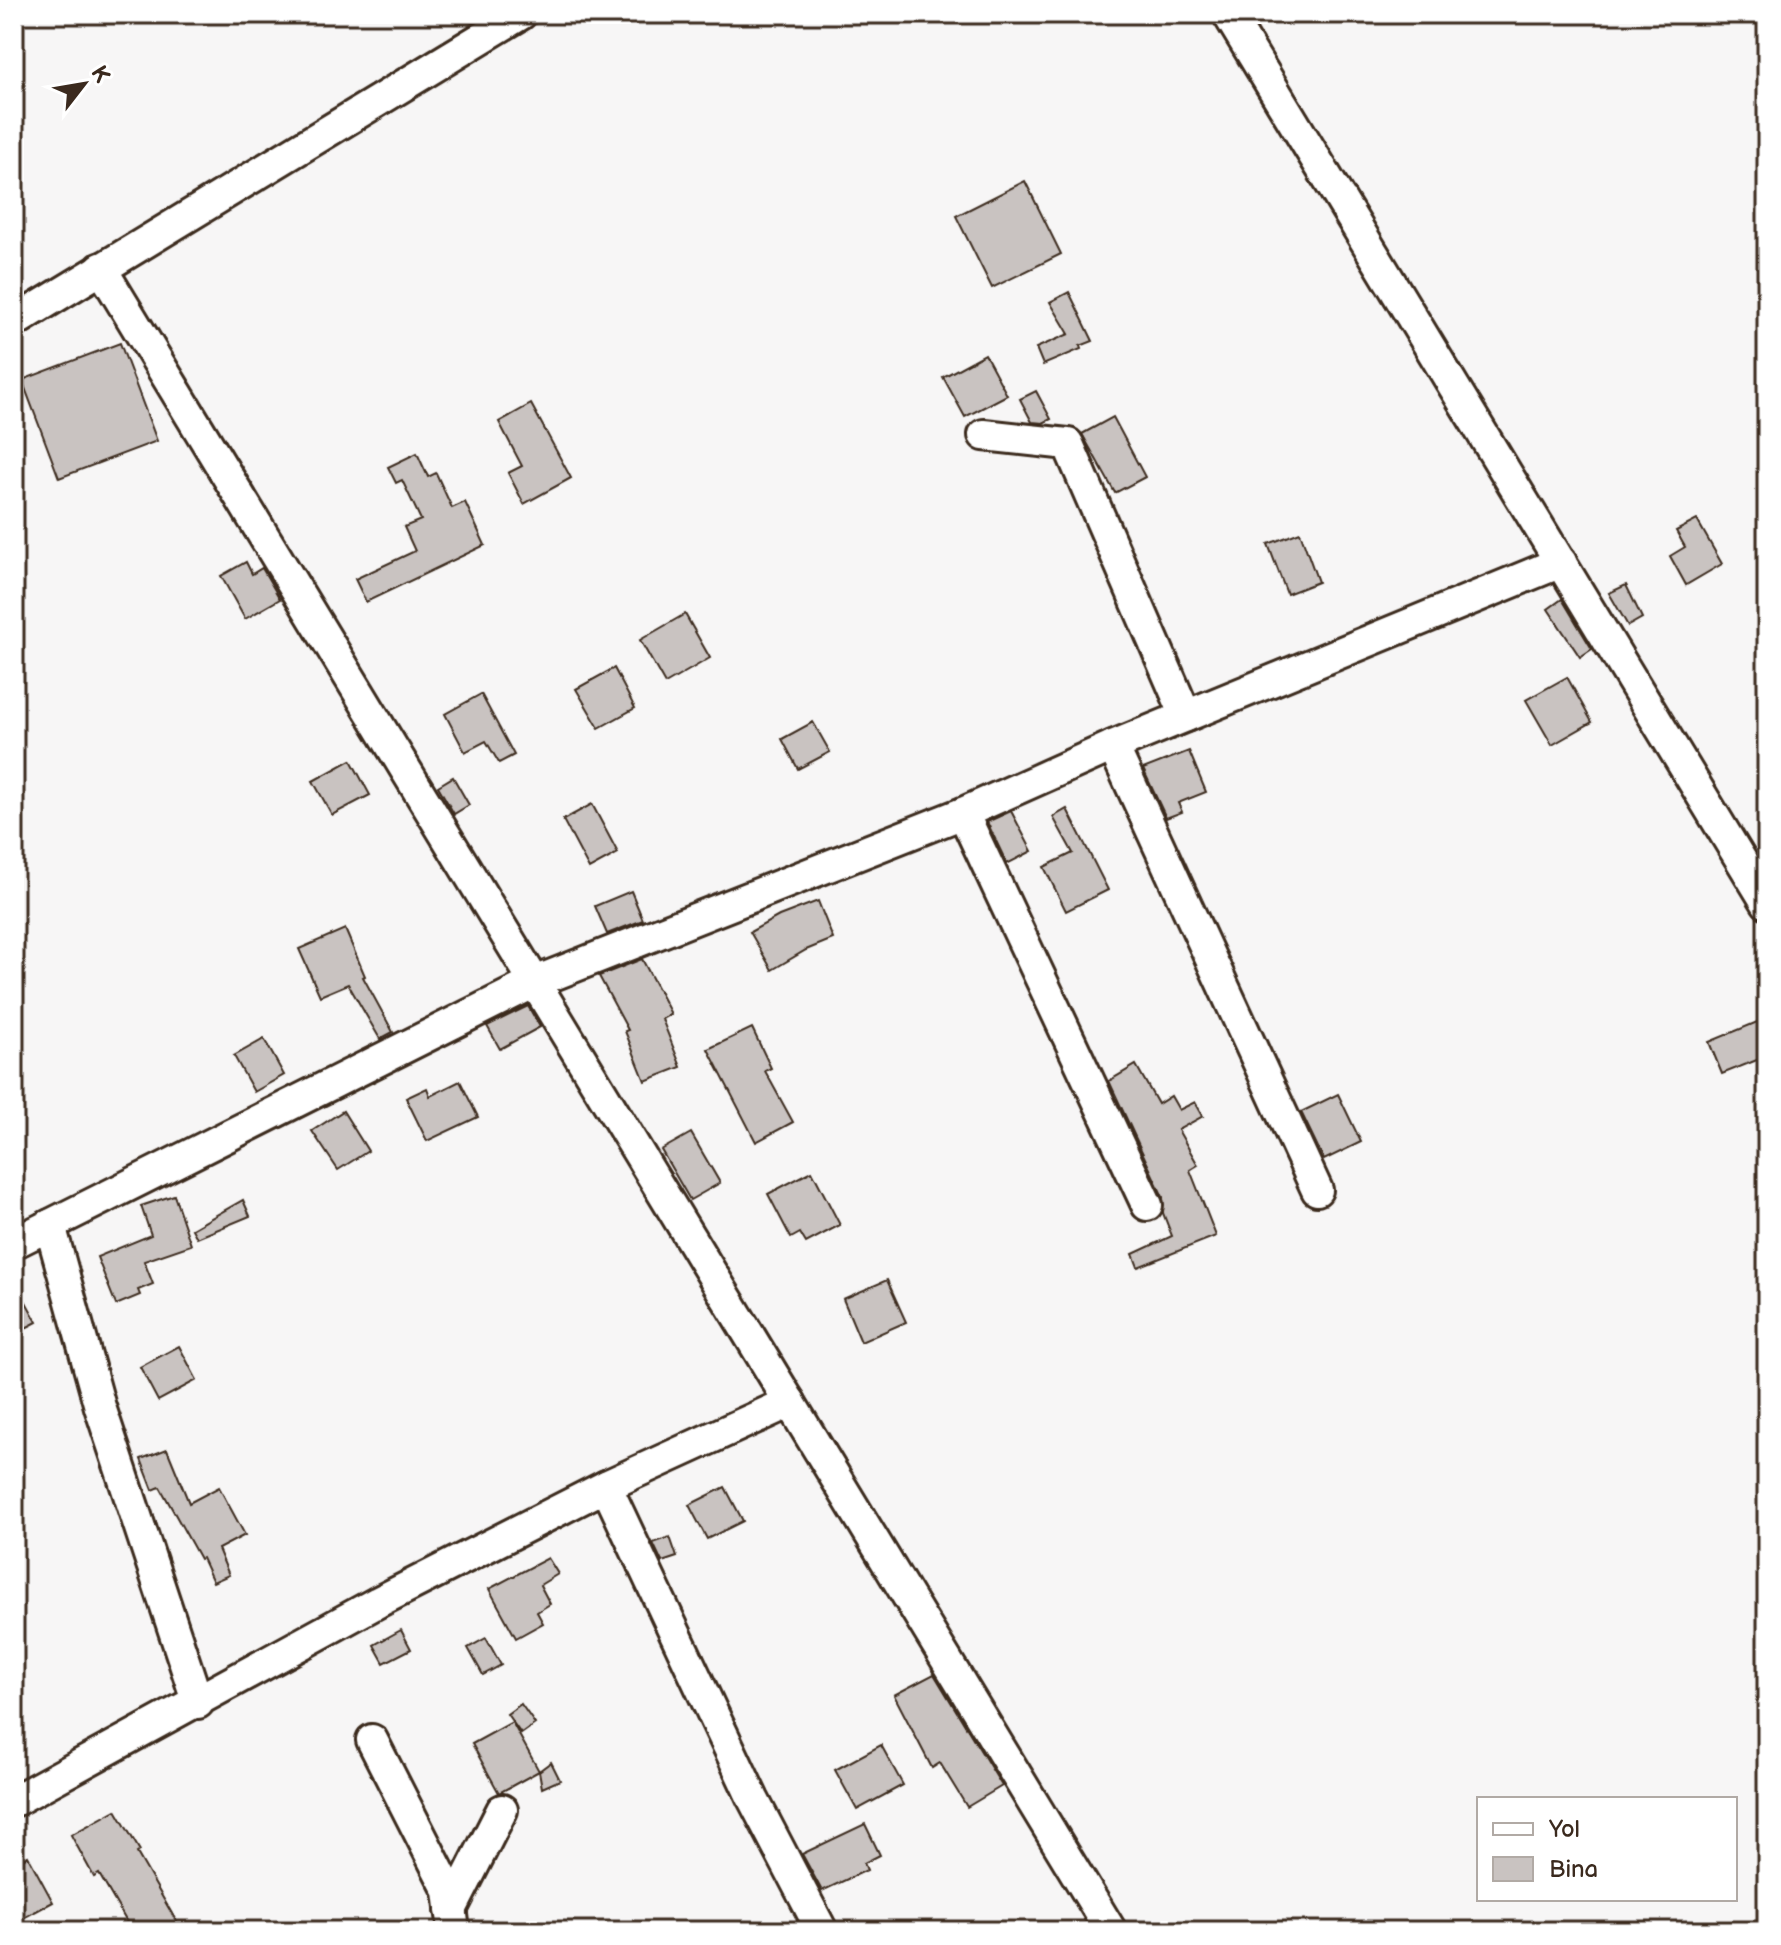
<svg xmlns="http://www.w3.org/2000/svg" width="1781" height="1945" viewBox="0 0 1781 1945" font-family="'Balsamiq Sans',sans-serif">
	<rect width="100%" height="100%" fill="#f7f6f6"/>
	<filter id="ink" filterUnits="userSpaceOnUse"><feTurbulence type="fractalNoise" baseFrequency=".0125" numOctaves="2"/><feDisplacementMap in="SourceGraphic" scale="16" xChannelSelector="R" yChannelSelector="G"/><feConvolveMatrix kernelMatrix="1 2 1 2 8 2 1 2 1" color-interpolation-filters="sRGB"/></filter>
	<g filter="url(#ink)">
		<!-- building -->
		<g fill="#c9c3c1" stroke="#3b2a1e" stroke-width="2">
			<polygon points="1025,181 1061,254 992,288 956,216"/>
			<polygon points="1069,292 1093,341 1080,346 1081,349 1043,365 1036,348 1069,334 1050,302"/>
			<polygon points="120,343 157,441 59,478 22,380"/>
			<polygon points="985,354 1007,395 965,417 943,377"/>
			<polygon points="1036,391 1051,419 1043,423 1032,422 1020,399"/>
			<polygon points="531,404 571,478 524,504 508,473 522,466 499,422"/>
			<polygon points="1113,417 1145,477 1115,493 1082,434"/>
			<polygon points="417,453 428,477 436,473 452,508 465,502 485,545 366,602 355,579 415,551 404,527 421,520 402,480 396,483 388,467"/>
			<polygon points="1697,520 1722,564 1686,585 1670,556 1685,547 1676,531"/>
			<polygon points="1300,532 1318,582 1287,594 1268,544"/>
			<polygon points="246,562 252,574 262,568 280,599 245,619 221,576"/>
			<polygon points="1626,585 1642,618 1628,626 1609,593"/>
			<polygon points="1562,599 1592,649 1580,657 1548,609"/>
			<polygon points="685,614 710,658 665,684 640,640"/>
			<polygon points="614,668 635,708 599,728 576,689"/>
			<polygon points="1567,677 1592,722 1552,745 1526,700"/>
			<polygon points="481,694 514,755 499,763 486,741 465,752 445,714"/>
			<polygon points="813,722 830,752 798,769 782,739"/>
			<polygon points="1189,751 1206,792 1178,803 1182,812 1166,818 1143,769"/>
			<polygon points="351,760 370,795 332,815 313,781"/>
			<polygon points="453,777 469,805 454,814 438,786"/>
			<polygon points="592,804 618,853 589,869 563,820"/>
			<polygon points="1067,809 1108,890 1066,911 1044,867 1073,853 1053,817"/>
			<polygon points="1011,811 1032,851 1007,864 987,822"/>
			<polygon points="631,891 643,920 607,934 595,906"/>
			<polygon points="818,901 833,939 806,950 772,970 750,932 779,916"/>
			<polygon points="345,929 365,976 363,977 393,1032 380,1039 348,984 320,996 299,949"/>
			<polygon points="642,959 671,1014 662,1019 681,1067 645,1081 625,1031 628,1030 599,976"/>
			<polygon points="528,1006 540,1027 500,1049 487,1026"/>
			<polygon points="1762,1020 1767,1031 1767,1056 1722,1074 1709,1042"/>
			<polygon points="752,1028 771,1068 765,1071 793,1122 756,1142 708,1049"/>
			<polygon points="264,1039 284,1075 254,1092 234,1056"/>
			<polygon points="1136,1065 1158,1104 1171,1096 1179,1110 1195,1102 1203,1116 1178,1130 1198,1165 1190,1170 1216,1236 1138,1267 1133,1254 1172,1236 1163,1213 1163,1197 1109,1081"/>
			<polygon points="460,1081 478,1117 427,1141 406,1098 427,1088 430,1096"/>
			<polygon points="1338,1094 1361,1142 1324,1160 1301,1112"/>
			<polygon points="343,1111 368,1151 338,1170 312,1131"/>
			<polygon points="691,1133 720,1183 690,1200 661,1150"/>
			<polygon points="812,1171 840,1225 806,1243 800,1233 791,1238 768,1194"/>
			<polygon points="174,1195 191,1245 144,1261 153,1284 138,1290 140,1295 116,1305 97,1257 151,1235 141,1206"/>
			<polygon points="243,1200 250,1216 197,1238 192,1229"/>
			<polygon points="14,1280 37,1322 14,1334"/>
			<polygon points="887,1280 906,1322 861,1342 843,1299"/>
			<polygon points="179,1346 197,1380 158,1401 140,1367"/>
			<polygon points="167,1449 189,1503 219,1487 245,1535 218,1549 229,1575 213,1582 202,1558 200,1559 160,1487 153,1490 141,1459"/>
			<polygon points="725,1487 743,1521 707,1539 689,1505"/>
			<polygon points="670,1537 677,1557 662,1562 653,1543"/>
			<polygon points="548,1558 558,1574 540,1585 550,1604 537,1612 543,1623 516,1638 489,1589"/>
			<polygon points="401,1630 411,1649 384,1663 374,1645"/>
			<polygon points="486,1638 501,1665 483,1675 468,1648"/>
			<polygon points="934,1674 1002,1786 967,1807 940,1763 932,1768 894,1695"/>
			<polygon points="521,1704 535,1724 521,1734 507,1714"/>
			<polygon points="512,1722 539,1771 499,1793 472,1744"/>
			<polygon points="881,1745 903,1785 857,1810 835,1770"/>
			<polygon points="551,1762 560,1780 542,1788 539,1771"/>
			<polygon points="116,1810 140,1851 137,1853 182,1931 132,1931 99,1874 94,1877 71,1835"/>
			<polygon points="865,1824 880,1855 864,1863 867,1870 822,1891 802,1854"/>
			<polygon points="28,1856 53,1902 14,1923 14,1864"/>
		</g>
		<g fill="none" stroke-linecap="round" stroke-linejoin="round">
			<defs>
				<g id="minor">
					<polyline points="1228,14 1767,903"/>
					<polyline points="101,268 1111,1931"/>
					<polyline points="14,322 521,14"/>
					<polyline points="984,435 1068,444 1186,716"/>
					<polyline points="1113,746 1317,1190"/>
					<polyline points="963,813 1147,1205"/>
					<polyline points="50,1225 100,1407 198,1703"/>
					<polyline points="14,1243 535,982 963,813 1113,746 1561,562"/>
					<polyline points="606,1486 753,1799 822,1931"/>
					<polyline points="372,1740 449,1891 454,1931"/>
					<polyline points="14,1801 378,1602 606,1486 790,1402"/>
					<polyline points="451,1910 502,1810"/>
				</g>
			</defs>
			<!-- minor casing -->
			<use href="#minor" stroke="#3b2a1e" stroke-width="36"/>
			<!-- minor -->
			<use href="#minor" stroke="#fff" stroke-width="30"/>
		</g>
	</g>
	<!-- margin -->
	<rect width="1781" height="1945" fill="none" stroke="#fff" stroke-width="48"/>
	<rect x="24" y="24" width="1733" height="1897" fill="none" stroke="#3b2a1e" stroke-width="3" filter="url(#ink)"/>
	<!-- legend -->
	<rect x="1477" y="1797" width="260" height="104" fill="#ffffff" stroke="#b1aaa5" stroke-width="2"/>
	<rect x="1493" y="1823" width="40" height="12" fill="#ffffff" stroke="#b1aaa5" stroke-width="2"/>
	<text x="1549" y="1837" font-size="24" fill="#3b2a1e">Yol</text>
	<rect x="1493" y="1857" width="40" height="24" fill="#c9c3c1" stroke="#b1aaa5" stroke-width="2"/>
	<text x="1549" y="1877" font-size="24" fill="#3b2a1e">Bina</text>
	<!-- north arrow -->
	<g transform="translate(84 84) rotate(59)" stroke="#ffffff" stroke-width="6" paint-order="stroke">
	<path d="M0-6L14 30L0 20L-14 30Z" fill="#3b2a1e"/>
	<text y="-12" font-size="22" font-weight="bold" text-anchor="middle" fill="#3b2a1e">K</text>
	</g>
</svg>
